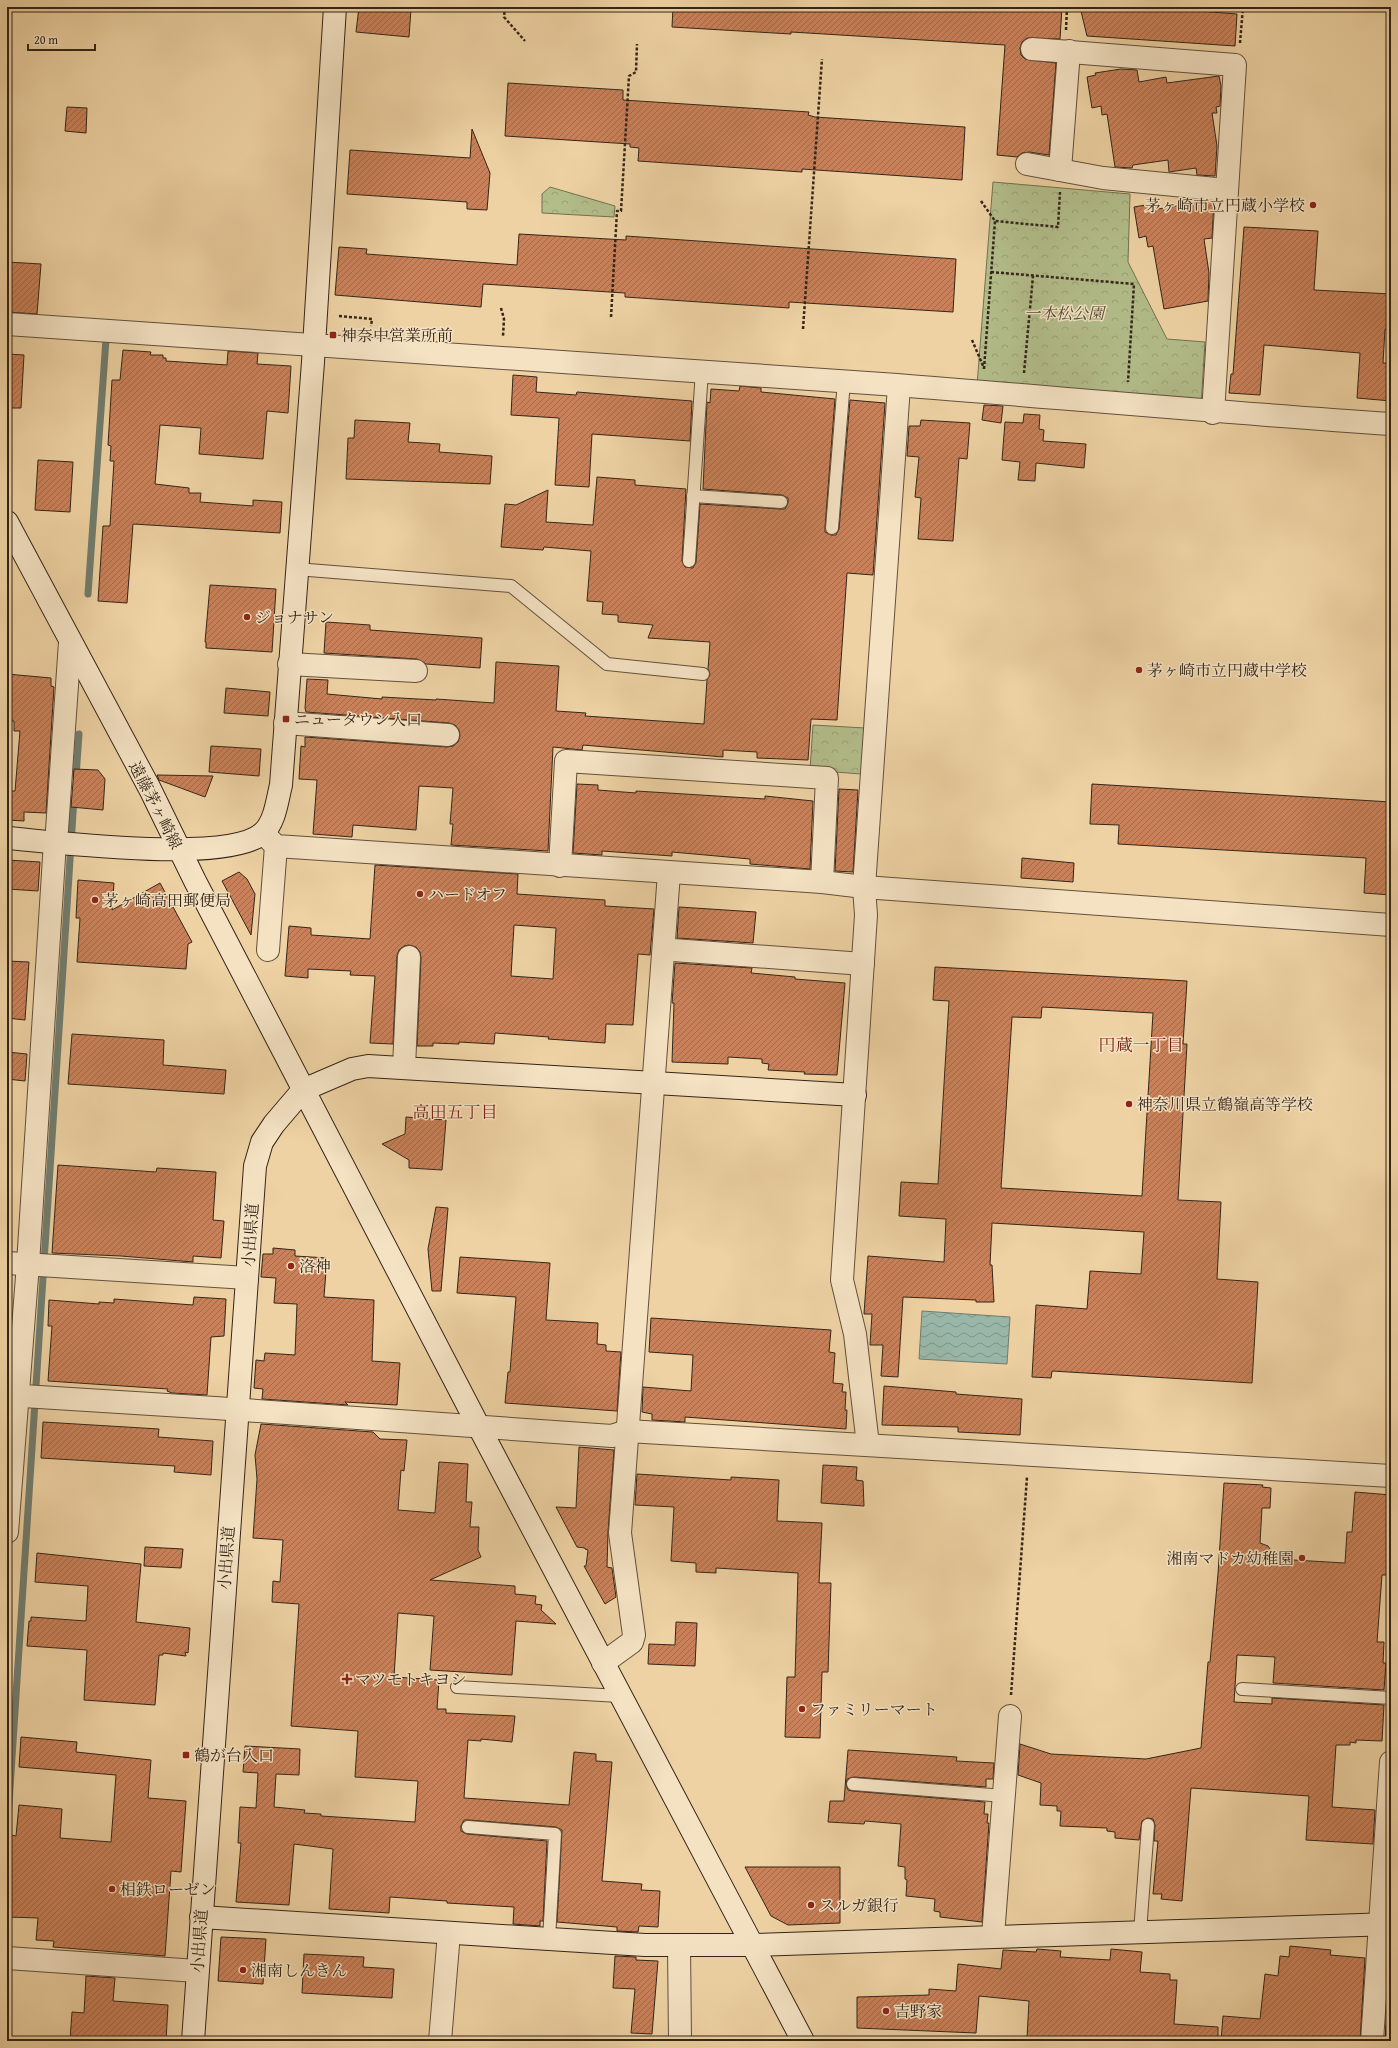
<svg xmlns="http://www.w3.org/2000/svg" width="1398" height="2048" viewBox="0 0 1398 2048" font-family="'Gentium Book Plus','Noto Serif JP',serif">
	<defs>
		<pattern id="forest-crowns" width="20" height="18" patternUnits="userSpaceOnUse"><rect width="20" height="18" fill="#b2bd8a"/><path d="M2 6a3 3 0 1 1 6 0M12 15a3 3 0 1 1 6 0" fill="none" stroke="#9aa276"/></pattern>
		<pattern id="water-waves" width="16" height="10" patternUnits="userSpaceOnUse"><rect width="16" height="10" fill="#99b7a9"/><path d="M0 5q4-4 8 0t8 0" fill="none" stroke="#7e9589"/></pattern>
		<pattern id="building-hatch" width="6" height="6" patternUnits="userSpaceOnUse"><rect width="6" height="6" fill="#ca8159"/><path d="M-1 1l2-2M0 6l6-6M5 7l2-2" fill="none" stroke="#a56949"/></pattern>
	</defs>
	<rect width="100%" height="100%" fill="#eed2a3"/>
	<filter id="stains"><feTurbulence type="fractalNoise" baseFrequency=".005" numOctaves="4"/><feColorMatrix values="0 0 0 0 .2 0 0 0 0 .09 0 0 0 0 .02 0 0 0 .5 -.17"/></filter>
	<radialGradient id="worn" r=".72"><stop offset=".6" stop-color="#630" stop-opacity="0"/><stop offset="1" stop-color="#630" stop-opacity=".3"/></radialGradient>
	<!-- forest -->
	<g fill="url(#forest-crowns)" stroke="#737152">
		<polygon points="993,182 1130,194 1128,262 1167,339 1205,342 1201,406 977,385"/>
		<polygon points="550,187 615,206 614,217 542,213 542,194"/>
		<polygon points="813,725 865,728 861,774 810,770"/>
	</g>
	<!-- water -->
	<polygon fill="url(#water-waves)" stroke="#717d6f" points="922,1311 1010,1317 1007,1364 919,1359"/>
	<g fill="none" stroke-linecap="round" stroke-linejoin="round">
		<!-- stream -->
		<g stroke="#717d6f" stroke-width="7">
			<polyline points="88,594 106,339"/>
			<polyline points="76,777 79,734"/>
			<polyline points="7,1835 74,798"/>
		</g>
	</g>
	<!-- building -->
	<g fill="url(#building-hatch)" stroke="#342519" fill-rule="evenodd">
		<polygon points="359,7 411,9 409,37 356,32"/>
		<polygon points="673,7 1062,7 1060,39 1027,38 1022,42 1020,48 1021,55 1025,59 1056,63 1049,155 1029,152 1022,153 1017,157 997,155 1005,45 791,32 791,34 672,27"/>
		<polygon points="1080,7 1147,7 1237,14 1235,46 1087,36"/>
		<polygon points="1121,69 1137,70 1139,82 1166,77 1167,83 1219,76 1221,86 1220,106 1216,107 1217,113 1212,113 1217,146 1215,176 1197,175 1196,168 1169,172 1168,160 1133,165 1132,168 1115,167 1107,114 1102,115 1101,106 1092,108 1087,77 1096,75 1095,73"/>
		<polygon points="508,83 623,90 623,100 809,112 808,115 815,117 965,127 962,180 802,169 802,172 638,161 639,148 630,147 630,144 505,136"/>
		<polygon points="67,107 87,108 86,133 65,131"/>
		<polygon points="472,129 490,173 487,210 467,209 467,202 347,194 350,150 470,158"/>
		<polygon points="1201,200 1214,201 1212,238 1204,239 1209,273 1208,301 1164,309 1153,246 1148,247 1146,236 1139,238 1134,207 1157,203 1158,209 1201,202"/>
		<polygon points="1244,227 1318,231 1314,290 1391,294 1391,329 1385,329 1383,363 1391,363 1391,401 1357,398 1360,353 1264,345 1260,395 1229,393 1231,374 1233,374"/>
		<polygon points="519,234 626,240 626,236 956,259 953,312 789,302 789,308 625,297 625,293 483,284 481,307 335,295 339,247 367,249 366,254 517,265"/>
		<polygon points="7,262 41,264 37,314 7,312"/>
		<polygon points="123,350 151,352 150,355 163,355 163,358 166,358 166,361 227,365 228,351 258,353 257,364 291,366 288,413 267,411 263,459 199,454 201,428 160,425 155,484 189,488 189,493 201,493 200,502 253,506 253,500 282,502 280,533 133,524 127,603 98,601 103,526 110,526 114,461 110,461 111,446 108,445 112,380 120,380"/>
		<polygon points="7,354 24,355 21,408 7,408"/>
		<polygon points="513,375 537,377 536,392 576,395 577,392 692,401 690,441 592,434 589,487 555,485 559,418 511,415"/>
		<polygon points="740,386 761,388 761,392 835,399 825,527 825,532 831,535 836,535 839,529 850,400 885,403 873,575 847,573 837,720 811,719 808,760 757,758 757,752 723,750 723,757 583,745 582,750 553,747 548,851 451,845 453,824 450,824 453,788 419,786 416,830 353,825 352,837 313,834 317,780 299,779 301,746 305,747 305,737 447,747 453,746 458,742 460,736 459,730 455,725 449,723 306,712 305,708 307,679 328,680 327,694 382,699 382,697 436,700 436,699 494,703 496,662 559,666 556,711 586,713 585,716 704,724 707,680 710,674 708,669 710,642 648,638 653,625 618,622 618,615 602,614 603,602 587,601 591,551 544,547 543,550 501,547 505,504 516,505 548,490 546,522 593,525 597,477 635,480 635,485 686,489 682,561 685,567 693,568 696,562 700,504 780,509 785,509 788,503 788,498 782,495 703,489 707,402 710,403 711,389 739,391"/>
		<polygon points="984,405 1003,406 1001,423 982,420"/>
		<polygon points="1024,414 1040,415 1039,429 1044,430 1043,441 1086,444 1084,468 1036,463 1035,481 1018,480 1020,462 1002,460 1005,422 1023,423"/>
		<polygon points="355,420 410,423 408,442 440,444 439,452 492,456 490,484 346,479 348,438 354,438"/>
		<polygon points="921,420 970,423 967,459 959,458 953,541 918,539 921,498 915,497 919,457 907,456 909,426 920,426"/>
		<polygon points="38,460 73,462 70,512 35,510"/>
		<polygon points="210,585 276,589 272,652 206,648 206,642 205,642"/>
		<polygon points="326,622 370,625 370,630 482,638 480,668 426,664 417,659 324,653"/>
		<polygon points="7,674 51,678 51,686 54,687 46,813 24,812 24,821 7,820 7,791 15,791 20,731 14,731 14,721 7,721"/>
		<polygon points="226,688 270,692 268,716 224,713"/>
		<polygon points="211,746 261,749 259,776 209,772"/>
		<polygon points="74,769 98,770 105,779 103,810 71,807"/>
		<polygon points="157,775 213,776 205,797 159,780"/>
		<polygon points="577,784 598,785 598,790 636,793 636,791 765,799 765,796 813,801 810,869 750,864 750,859 672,852 672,856 602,851 602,855 573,853"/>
		<polygon points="1092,784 1391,802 1391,895 1364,893 1366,858 1118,844 1119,825 1090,824"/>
		<polygon points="839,789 858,790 853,872 835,871"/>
		<polygon points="1022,858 1074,863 1073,882 1021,878"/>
		<polygon points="7,860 40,862 38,891 7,889"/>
		<path d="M375,865l143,9 -1,20 88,6v6l49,3 -4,46 -12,-1 -5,71 -27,-1 -1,19 -57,-4 1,-2 -54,-4 -1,11 -35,-2v2l-26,-1v3h-16l4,-88 -1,-6 -4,-5 -7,-2 -5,1 -5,4 -2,6 -4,88 -23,-1 5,-67 -25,-1 1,-4 -43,-2v9l-23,-2 4,-50 22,2v7l59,4zM514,925l42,3 -3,51 -42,-3z"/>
		<polygon points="239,872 247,879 255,894 251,935 222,881"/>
		<polygon points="78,880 114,883 112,910 160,883 192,942 188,944 186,969 77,962 80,918 76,918"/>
		<polygon points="679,907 756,912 753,943 677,938"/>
		<polygon points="7,961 29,962 25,1020 7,1018"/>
		<polygon points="675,963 752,968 751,973 795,977 795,979 845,983 837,1075 804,1074 805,1072 768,1070 769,1064 762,1063 762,1059 728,1057 728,1064 672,1062 674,1003 672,1003"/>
		<path d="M935,967l252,14 -4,63h4l-9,156 43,2 -4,77 41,3 -6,101 -200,-12 -1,7 -19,-1 4,-72 51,4 3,-38 51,3 3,-42 -152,-9 -2,42h2l2,37h-18v-2l-73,-3 -5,80 -17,-1 2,-31h-13l2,-31h-8l4,-58 76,6 2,-43 -47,-3 2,-34 37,2 11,-183 -16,-1zM1042,1007l111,6 -11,183 -141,-8 11,-171 29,1z"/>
		<polygon points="72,1034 164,1040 163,1065 226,1070 224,1094 68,1084"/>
		<polygon points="7,1052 27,1054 25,1081 7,1079"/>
		<polygon points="406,1117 446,1120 442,1170 409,1168 409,1160 382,1144 405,1134"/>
		<polygon points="58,1165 156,1172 157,1168 216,1172 213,1220 224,1221 221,1258 193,1256 193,1262 121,1256 52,1253"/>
		<polygon points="436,1207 448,1208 441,1291 432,1291 428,1249"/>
		<polygon points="273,1248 295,1250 295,1256 327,1258 324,1297 374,1300 372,1361 400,1363 397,1405 345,1402 348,1405 262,1399 263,1389 254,1388 256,1360 264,1361 265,1353 295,1355 297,1304 274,1303 276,1278 261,1277 263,1254 273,1254"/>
		<polygon points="460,1257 550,1263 546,1320 598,1323 597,1344 606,1345 606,1351 621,1352 617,1411 505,1403 508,1372 510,1372 516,1297 457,1293"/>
		<polygon points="194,1297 226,1299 224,1336 211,1337 207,1395 172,1393 167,1391 168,1389 48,1381 52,1326 48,1326 49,1300 99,1304 99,1302 114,1303 114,1299 193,1305"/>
		<polygon points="651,1318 831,1330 829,1352 835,1353 833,1383 843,1384 842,1392 846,1392 845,1410 847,1410 846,1429 685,1417 685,1422 652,1420 652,1414 642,1412 643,1387 691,1391 693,1355 649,1352"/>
		<polygon points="884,1386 956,1392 956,1394 1022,1399 1020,1435 958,1432 958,1427 882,1425"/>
		<polygon points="43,1422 159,1429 158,1437 213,1441 211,1475 174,1472 175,1466 41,1458"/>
		<polygon points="261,1424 373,1432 380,1439 407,1440 404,1471 401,1470 398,1510 435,1513 439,1462 468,1464 466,1502 472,1502 470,1527 479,1527 478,1550 481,1557 430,1580 515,1586 515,1594 536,1596 535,1604 542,1605 541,1610 556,1624 516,1621 512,1675 430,1670 434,1616 398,1613 394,1677 439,1680 437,1709 446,1709 446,1713 515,1716 512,1742 481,1739 481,1741 468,1740 464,1798 569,1805 574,1752 596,1754 596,1761 612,1762 602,1881 642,1884 641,1890 660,1891 658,1927 639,1926 638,1932 617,1931 617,1927 557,1922 562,1830 556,1827 469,1820 464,1820 461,1826 461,1831 467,1834 547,1841 543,1921 540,1921 540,1926 513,1924 514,1907 447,1903 447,1901 390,1897 389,1913 329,1909 333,1849 294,1844 289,1905 236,1902 241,1843 238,1843 240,1807 256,1808 258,1773 243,1772 245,1746 300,1749 299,1775 276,1774 274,1807 305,1810 304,1813 321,1814 321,1816 415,1822 418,1781 355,1777 358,1731 291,1726 299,1604 272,1602 273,1581 280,1582 283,1540 253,1538 257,1479 255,1455"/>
		<polygon points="579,1447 614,1450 608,1532 607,1567 612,1568 616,1597 605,1604 584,1566 586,1566 588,1550 585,1549 585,1548 577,1547 556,1507 576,1508"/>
		<polygon points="823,1465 857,1467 856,1480 863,1481 864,1506 821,1503"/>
		<polygon points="637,1474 731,1480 731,1477 779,1480 777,1521 822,1523 819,1583 831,1583 828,1672 822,1672 820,1738 785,1737 787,1677 795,1677 798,1573 716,1568 716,1573 696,1572 696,1563 671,1561 674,1507 635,1505"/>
		<polygon points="1224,1483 1263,1485 1262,1487 1271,1488 1270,1508 1262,1508 1260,1543 1268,1546 1277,1559 1345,1563 1347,1532 1352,1532 1355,1492 1391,1495 1390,1575 1382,1575 1377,1642 1384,1642 1383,1663 1386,1663 1384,1690 1273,1683 1275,1657 1237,1655 1234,1702 1272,1704 1272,1698 1384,1705 1382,1741 1356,1740 1356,1743 1350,1742 1350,1745 1336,1745 1332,1807 1375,1810 1373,1844 1306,1840 1309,1796 1191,1788 1182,1901 1161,1899 1162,1894 1153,1894 1158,1841 1154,1841 1155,1825 1153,1819 1148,1818 1142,1821 1139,1840 1115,1838 1115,1832 1107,1831 1107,1828 1060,1826 1061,1811 1057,1811 1057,1806 1040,1805 1041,1783 1018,1775 1020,1744 1051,1754 1146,1759 1201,1748 1208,1662 1210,1662 1218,1574"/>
		<polygon points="145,1547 183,1549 181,1568 144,1566"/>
		<polygon points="37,1553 141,1564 136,1622 190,1628 188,1653 185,1652 186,1656 163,1653 163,1655 159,1655 155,1705 84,1700 87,1650 27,1646 29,1621 31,1621 31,1617 86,1621 88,1586 35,1582"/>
		<polygon points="676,1622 697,1623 695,1666 648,1664 649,1644 675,1645"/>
		<polygon points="21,1737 77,1742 76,1752 151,1760 148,1798 186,1801 181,1872 171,1871 165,1956 53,1947 54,1941 36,1940 38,1918 8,1917 11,1884 8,1884 11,1835 16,1836 19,1805 62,1809 60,1838 111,1842 116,1775 19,1767"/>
		<polygon points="848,1750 957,1757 956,1761 994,1763 993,1779 986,1779 986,1787 854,1777 847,1779 846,1784 848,1790 852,1791 985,1802 984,1814 988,1814 987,1823 989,1823 982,1922 940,1917 940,1912 934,1911 935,1899 906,1896 907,1880 905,1879 905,1867 898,1866 901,1824 865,1821 864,1824 828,1822 830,1801 844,1801"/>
		<polygon points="745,1867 840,1867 840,1923 788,1925 771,1916"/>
		<polygon points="221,1937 266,1939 263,1984 218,1981"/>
		<polygon points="1290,1946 1331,1950 1330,1955 1365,1958 1360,2041 1221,2041 1223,2016 1260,2019 1265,1974 1278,1976 1280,1956 1289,1957"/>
		<polygon points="1037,1949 1061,1951 1060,1957 1110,1960 1111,1949 1142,1952 1140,1972 1170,1974 1170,1980 1177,1980 1174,2024 1218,2027 1218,2041 1122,2041 1089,2039 1089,2041 1083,2041 1027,2038 1029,2001 979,1996 976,2033 857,2028 857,1997 929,1995 929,1989 956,1991 958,1964 1001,1969 1003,1950 1036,1952"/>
		<polygon points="304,1954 364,1957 363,1967 394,1969 392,1998 302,1993"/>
		<polygon points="615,1956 636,1957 636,1960 658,1961 652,2034 631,2033 635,1989 613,1988"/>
		<polygon points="1390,1960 1391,2041 1385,2041"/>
		<polygon points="86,1976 115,1978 113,2001 168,2005 166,2041 70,2041 72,2012 84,2013"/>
	</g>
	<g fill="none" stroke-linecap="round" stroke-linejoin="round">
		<defs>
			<g id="lane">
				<polyline points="693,496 781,502"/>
				<polyline points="832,528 844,381"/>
				<polyline points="689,561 702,371"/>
				<polyline points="296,569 511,586 607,664 703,674"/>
				<polyline points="457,1687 620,1696"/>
				<polyline points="1242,1689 1391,1698"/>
				<polyline points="853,1784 1004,1796"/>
				<polyline points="468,1827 555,1834 549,1939"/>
				<polyline points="1140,1932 1148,1825"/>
			</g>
			<g id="street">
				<polyline points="1032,49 1235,65 1213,413"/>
				<polyline points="1027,164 1103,178 1226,190"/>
				<polyline points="1060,170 1069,51"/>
				<path d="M7,324c297,20 594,38 890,61 165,13 329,28 494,39"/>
				<polyline points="289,664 416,671"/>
				<polyline points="285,723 448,735"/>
				<polyline points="57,830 70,642"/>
				<polyline points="263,833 276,846 822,882 864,887 1391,925"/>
				<polyline points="560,866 566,761 827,778 822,882"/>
				<polyline points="268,950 276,846"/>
				<polyline points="673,950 863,964"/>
				<polyline points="404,1067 409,957"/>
				<polyline points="7,1263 247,1278"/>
				<polyline points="7,1395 215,1408 612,1436 627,1431 1391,1476"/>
				<polyline points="868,1445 855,1334 842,1280 866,915 864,887 899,386"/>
				<polyline points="7,1532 28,1264 55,842"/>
				<polyline points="603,1663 632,1642 634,1635 620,1533 669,873"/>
				<polyline points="993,1936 1010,1716"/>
				<polyline points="679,1945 680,2041"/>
				<polyline points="7,1958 197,1971"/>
				<polyline points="440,2041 449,1933"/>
				<polyline points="1372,2041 1391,1762"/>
			</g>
			<g id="secondary">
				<polyline points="7,522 150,789 195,881 479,1427 803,2041"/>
				<path d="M7,838c49,4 221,26 256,-5 12,-11 14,-32 18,-48l32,-423 22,-355"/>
				<polyline points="201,1917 645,1945 754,1945 1391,1924"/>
				<polyline points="193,2041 255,1166 262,1142 274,1124 303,1090 352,1069 368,1066 855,1095"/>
			</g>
		</defs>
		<!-- lane casing -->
		<use href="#lane" stroke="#62503c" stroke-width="14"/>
		<!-- street casing -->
		<use href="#street" stroke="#62503c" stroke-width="24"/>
		<!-- secondary casing -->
		<use href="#secondary" stroke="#342519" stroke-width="24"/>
		<!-- path -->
		<g stroke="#342519" stroke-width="2.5" stroke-dasharray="3 2" stroke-linecap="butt">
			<polyline points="505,7 504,17 525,41"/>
			<polyline points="1368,7 1391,9"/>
			<polyline points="1066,30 1067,7"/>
			<polyline points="1240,43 1243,7"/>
			<polyline points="981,201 995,221 1058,227 1060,192"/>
			<polyline points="991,272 1134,284 1128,382"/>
			<polyline points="501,308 504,319 503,336"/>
			<polyline points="339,316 372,319 371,326"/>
			<polyline points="611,317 617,211 621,211 629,76 636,72 637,44"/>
			<polyline points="803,329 822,59"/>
			<polyline points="972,340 984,368"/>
			<polyline points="984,369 995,221"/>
			<polyline points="1024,373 1033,276"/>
			<polyline points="1011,1695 1027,1477"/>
		</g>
		<!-- lane -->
		<use href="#lane" stroke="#f4e2c3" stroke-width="12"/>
		<!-- street -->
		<use href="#street" stroke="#f4e2c3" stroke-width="22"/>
		<!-- secondary -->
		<use href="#secondary" stroke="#f4e2c3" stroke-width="22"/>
	</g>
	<!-- markers -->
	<g fill="#8f2418" stroke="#f4e2c3" stroke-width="1.5">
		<circle cx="1313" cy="205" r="4"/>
		<rect x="329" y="331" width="8" height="8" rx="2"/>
		<circle cx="247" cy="617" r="4"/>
		<circle cx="1139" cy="670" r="4"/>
		<rect x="282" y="715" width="8" height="8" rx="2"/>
		<circle cx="420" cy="894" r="4"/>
		<circle cx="95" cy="900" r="4"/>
		<circle cx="1129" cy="1104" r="4"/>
		<circle cx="291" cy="1266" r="4"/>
		<circle cx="1302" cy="1558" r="4"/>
		<path d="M345 1673h4v4h4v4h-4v4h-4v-4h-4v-4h4z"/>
		<circle cx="802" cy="1709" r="4"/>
		<rect x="182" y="1751" width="8" height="8" rx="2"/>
		<circle cx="112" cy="1889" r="4"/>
		<circle cx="811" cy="1905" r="4"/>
		<circle cx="243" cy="1970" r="4"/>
		<circle cx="886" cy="2011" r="4"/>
	</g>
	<g text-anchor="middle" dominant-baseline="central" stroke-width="3" stroke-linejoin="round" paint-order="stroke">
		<!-- poi labels -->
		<g font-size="16" fill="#342519" stroke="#f4e2c3" text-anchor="start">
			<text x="1305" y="205" text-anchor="end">茅ヶ崎市立円蔵小学校</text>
			<text x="341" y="335">神奈中営業所前</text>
			<text x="255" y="617">ジョナサン</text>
			<text x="1147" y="670">茅ヶ崎市立円蔵中学校</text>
			<text x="294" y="719">ニュータウン入口</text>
			<text x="428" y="894">ハードオフ</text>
			<text x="103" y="900">茅ヶ崎高田郵便局</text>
			<text x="1137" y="1104">神奈川県立鶴嶺高等学校</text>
			<text x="299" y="1266">洛神</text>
			<text x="1294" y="1558" text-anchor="end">湘南マドカ幼稚園</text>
			<text x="355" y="1679">マツモトキヨシ</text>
			<text x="810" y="1709">ファミリーマート</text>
			<text x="194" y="1755">鶴が台入口</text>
			<text x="120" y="1889">相鉄ローゼン</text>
			<text x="819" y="1905">スルガ銀行</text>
			<text x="251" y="1970">湘南しんきん</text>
			<text x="894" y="2011">吉野家</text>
		</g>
		<!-- park labels -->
		<g font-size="16" font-style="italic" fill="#544b35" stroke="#f4e2c3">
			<text x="1064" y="313">一本松公園</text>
		</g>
		<!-- street labels -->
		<g font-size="16" fill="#342519" stroke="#f4e2c3">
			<text transform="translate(156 805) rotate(63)">遠藤茅ヶ崎線</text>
			<text transform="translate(250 1235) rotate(-86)">小出県道</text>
			<text transform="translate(226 1558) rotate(-86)">小出県道</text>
			<text transform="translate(199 1941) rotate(-86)">小出県道</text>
		</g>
		<!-- neighbourhood labels -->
		<g font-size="17" fill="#7a1f14" stroke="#f4e2c3">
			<text x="1141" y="1044">円蔵一丁目</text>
			<text x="455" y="1111">高田五丁目</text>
		</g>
	</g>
	<!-- margin -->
	<rect width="1398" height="2048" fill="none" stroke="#eed2a3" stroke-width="24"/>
	<rect x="8" y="8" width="1382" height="2032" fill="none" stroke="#342519" stroke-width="2"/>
	<rect x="12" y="12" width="1374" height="2024" fill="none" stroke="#342519"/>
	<!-- scale -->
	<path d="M28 44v6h67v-6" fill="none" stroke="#342519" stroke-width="2"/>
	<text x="34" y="44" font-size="12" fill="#342519" stroke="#f4e2c3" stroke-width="3" paint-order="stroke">20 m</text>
	<rect width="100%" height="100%" filter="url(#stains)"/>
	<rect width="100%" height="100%" fill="url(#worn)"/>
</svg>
